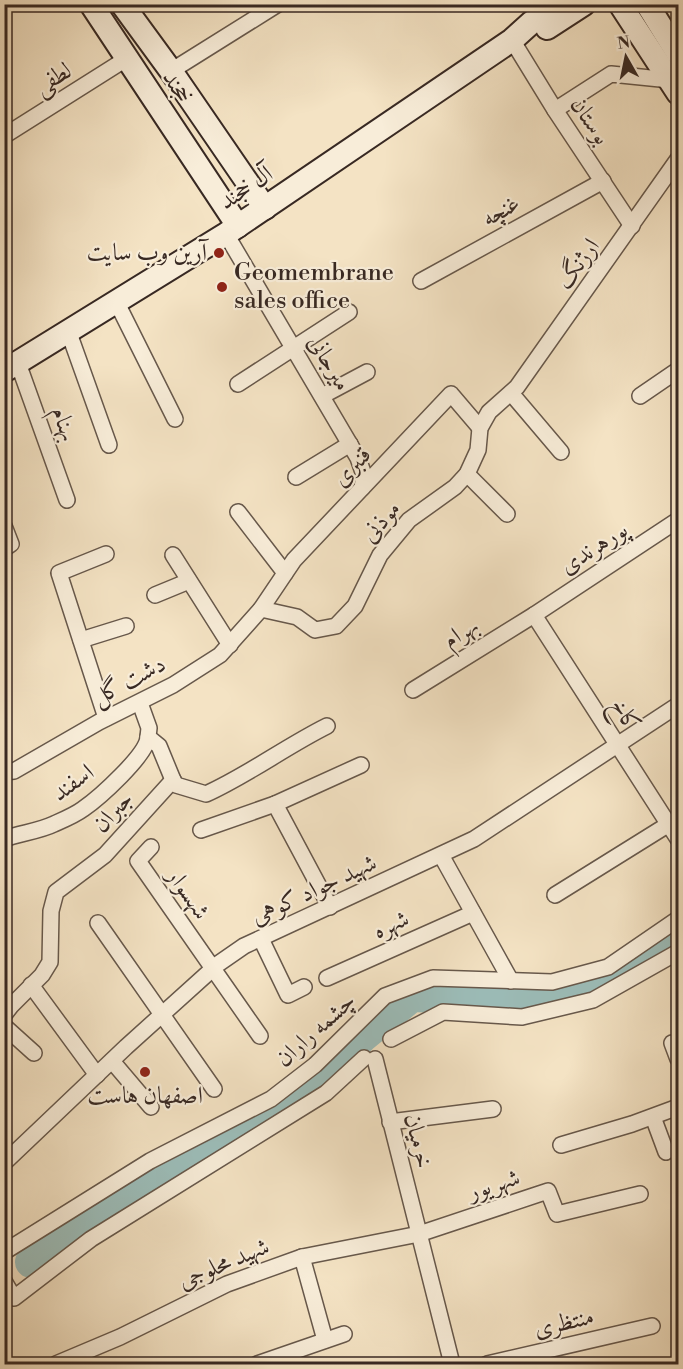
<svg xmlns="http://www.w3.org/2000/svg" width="683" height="1369" viewBox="0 0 683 1369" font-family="'Libre Bodoni',Amiri,serif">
	<rect width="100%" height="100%" fill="#f4e3c4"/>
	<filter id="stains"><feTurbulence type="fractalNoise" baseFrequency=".00333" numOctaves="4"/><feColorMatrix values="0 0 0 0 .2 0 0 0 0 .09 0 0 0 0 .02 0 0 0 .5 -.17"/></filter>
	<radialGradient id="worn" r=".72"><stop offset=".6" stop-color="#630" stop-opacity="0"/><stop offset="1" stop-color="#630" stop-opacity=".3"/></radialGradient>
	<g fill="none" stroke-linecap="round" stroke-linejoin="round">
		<!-- river -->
		<polyline stroke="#9cbdb9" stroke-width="32" points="31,1262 133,1192 275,1110 329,1070 362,1037 412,996 461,998 508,1005 539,1004 583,992 678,939"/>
		<defs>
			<g id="street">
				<polyline points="512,40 555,110 632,226"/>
				<polyline points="171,71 278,4"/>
				<polyline points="555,110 611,74 670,80"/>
				<polyline points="4,136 126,59"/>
				<polyline points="226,234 358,458 364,475 362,488"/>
				<polyline points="421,281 603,181"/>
				<polyline points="117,303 175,419"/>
				<polyline points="69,333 109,445"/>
				<polyline points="18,363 67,500"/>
				<polyline points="238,384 349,312"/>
				<polyline points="511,393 561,452"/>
				<polyline points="322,396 367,372"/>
				<polyline points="640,396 678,370"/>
				<polyline points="467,474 507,514"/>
				<polyline points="296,477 350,444"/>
				<polyline points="238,512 285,573"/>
				<polyline points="4,526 11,544 4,549"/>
				<polyline points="106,554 59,573 106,718"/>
				<polyline points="173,555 230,645"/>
				<polyline points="155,595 189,581"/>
				<polyline points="261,609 297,617 315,630 336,626 355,606 380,555 409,520 455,487 467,474 478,450 480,428 489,412 517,387 678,159"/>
				<polyline points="534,615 678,839"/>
				<polyline points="81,640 126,626"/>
				<polyline points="413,690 534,615 678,520"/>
				<polyline points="140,703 149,728 148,737 159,746 173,780"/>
				<polyline points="4,772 14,771 99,722 173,685 220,655 261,609 294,560 451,394 480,428"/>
				<polyline points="275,804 330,907"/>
				<polyline points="201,830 275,804 361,765"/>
				<path d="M4,839c16,-6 36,-8 50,-15 9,-4 21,-9 29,-15 16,-11 64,-54 65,-72"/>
				<polyline points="151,847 138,861 260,1036"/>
				<polyline points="441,855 511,981"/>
				<polyline points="555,895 669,824"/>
				<polyline points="98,923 214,1089"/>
				<polyline points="261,939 288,995 304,987"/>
				<polyline points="327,978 473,913"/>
				<polyline points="31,985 97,1075"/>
				<path d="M4,1015l7,-9 31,-31 8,-13 1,-51 5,-19 49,-37 68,-75 3,5 30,9c42,-19 79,-47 121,-68"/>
				<polyline points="4,1026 34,1053"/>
				<polyline points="391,1039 443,1012 522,1017 593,1000 678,952"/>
				<polyline points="672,1043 678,1059"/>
				<polyline points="375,1059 452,1364"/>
				<polyline points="112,1061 151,1107"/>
				<polyline points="653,1117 666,1152"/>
				<polyline points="390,1122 493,1109"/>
				<polyline points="561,1145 632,1124 678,1107"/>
				<polyline points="4,1163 126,1047 218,964 244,946 474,839 678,705"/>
				<polyline points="4,1252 150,1161 271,1099 315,1065 385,996 433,978 552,982 608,967 678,919"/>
				<polyline points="302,1257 325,1340"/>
				<polyline points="4,1281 14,1298 91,1239 326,1093 364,1058"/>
				<polyline points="56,1364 120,1337 227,1284 302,1257 419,1234 548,1191 557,1214 640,1194"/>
				<polyline points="257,1364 344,1334"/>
				<polyline points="487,1364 652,1326"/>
			</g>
			<g id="secondary">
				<polyline points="91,4 238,226"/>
				<polyline points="122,4 171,71 265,208"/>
				<polyline points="620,4 678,93"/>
				<polyline points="647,4 678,54"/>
				<polyline points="547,28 584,4"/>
				<polyline points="4,371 226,234 512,40 532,22 558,4"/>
			</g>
		</defs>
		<!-- street casing -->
		<use href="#street" stroke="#67584b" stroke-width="18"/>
		<!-- secondary casing -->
		<use href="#secondary" stroke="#382923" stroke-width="26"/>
		<!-- street -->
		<use href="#street" stroke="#f8edd9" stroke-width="15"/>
		<!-- secondary -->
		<use href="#secondary" stroke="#f8edd9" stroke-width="22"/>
	</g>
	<!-- markers -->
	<g fill="#8f2418" stroke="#f8edd9" stroke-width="2">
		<circle cx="219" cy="253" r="6"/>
		<circle cx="222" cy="287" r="6"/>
		<circle cx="145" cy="1072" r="6"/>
	</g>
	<g text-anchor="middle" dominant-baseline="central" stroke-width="4.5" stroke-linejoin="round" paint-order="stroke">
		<!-- street labels -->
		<g font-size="24" fill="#382923" stroke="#f8edd9">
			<text transform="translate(53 79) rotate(-32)">لطفی</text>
			<text transform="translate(177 87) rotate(56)">خجند</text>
			<text transform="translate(590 121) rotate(56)">بوستان</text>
			<text transform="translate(246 188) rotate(-34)">آل خجند</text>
			<text transform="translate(501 211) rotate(-29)">غنچه</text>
			<text transform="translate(578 264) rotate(-54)">ارژنگ</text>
			<text transform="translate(329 363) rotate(59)">میرجانی</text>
			<text transform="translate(64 424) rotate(70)">بهنام</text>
			<text transform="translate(352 467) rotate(-47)">قنبری</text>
			<text transform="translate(381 522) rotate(-49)">موذنی</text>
			<text transform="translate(594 548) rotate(-33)">پورهرندی</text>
			<text transform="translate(461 633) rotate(-32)">بهرام</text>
			<text transform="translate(129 681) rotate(-28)">دشت گل</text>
			<text transform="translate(625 715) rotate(57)">کاخ</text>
			<text transform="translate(73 783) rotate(-36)">اسفند</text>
			<text transform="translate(113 812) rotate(-48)">جبران</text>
			<text transform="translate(314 890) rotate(-25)">شهید جواد کوهی</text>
			<text transform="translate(188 894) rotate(55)">شهسوار</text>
			<text transform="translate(391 925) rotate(-24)">شهره</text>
			<text transform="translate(316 1030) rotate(-42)">چشمه راران</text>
			<text transform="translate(418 1141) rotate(76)">خرمیان</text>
			<text transform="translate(494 1185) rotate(-18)">شهریور</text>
			<text transform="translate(224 1264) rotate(-23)">شهید محلوجی</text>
			<text transform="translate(564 1323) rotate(-13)">منتظری</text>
		</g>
		<!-- poi labels -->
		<g font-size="24" fill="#382923" stroke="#f8edd9" text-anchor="end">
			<text x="207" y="253">آرین وب سایت</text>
			<text x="234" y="273" text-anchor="start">Geomembrane<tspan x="234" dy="28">sales office</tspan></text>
			<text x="145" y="1096" text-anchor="middle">اصفهان هاست</text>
		</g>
	</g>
	<!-- margin -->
	<rect width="683" height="1369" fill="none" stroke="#f4e3c4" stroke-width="24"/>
	<rect x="6" y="6" width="671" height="1357" fill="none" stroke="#382923" stroke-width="3"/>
	<rect x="12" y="12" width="659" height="1345" fill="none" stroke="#382923" stroke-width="1.5"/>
	<!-- north arrow -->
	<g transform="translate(626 57) rotate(351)" stroke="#f8edd9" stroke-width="4.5" paint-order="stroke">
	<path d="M0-4.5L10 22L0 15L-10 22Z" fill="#382923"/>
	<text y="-9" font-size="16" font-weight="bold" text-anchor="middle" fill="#382923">N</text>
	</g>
	<rect width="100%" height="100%" filter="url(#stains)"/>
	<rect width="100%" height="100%" fill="url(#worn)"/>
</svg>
